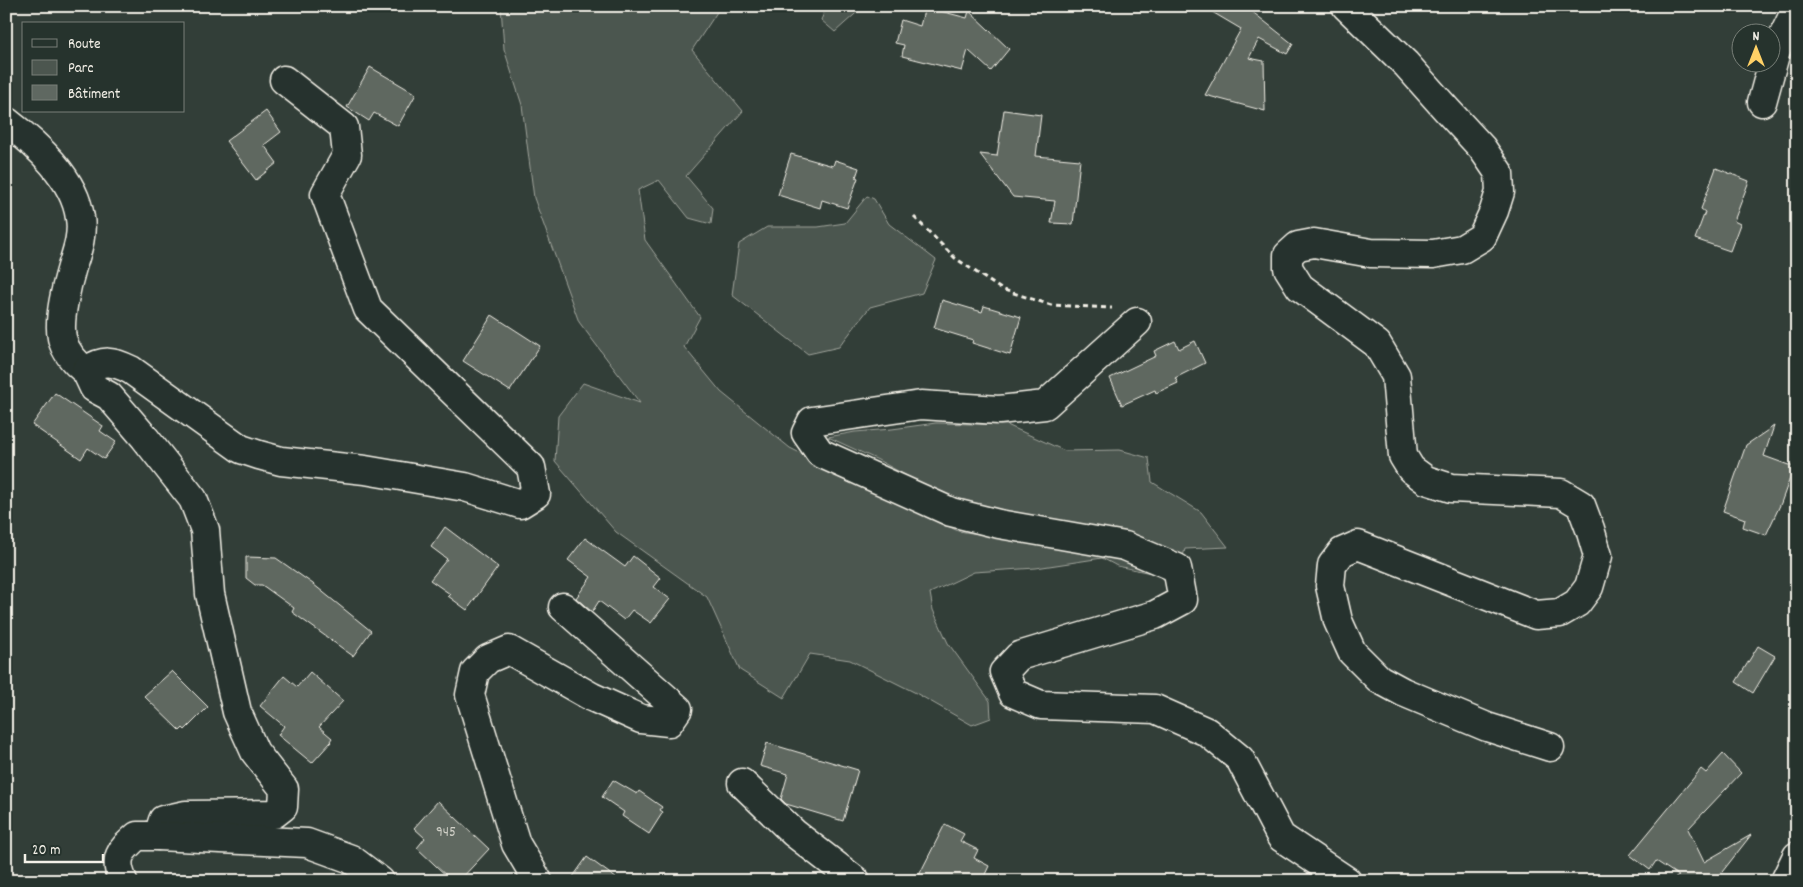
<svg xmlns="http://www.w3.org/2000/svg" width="1803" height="887" viewBox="0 0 1803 887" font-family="Dekko,sans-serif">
	<rect width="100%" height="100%" fill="#323e38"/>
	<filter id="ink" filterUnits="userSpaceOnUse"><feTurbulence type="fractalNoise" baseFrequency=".02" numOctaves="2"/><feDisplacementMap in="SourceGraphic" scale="10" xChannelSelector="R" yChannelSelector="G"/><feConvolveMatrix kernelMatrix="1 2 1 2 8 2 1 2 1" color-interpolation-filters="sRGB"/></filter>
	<g filter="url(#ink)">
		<!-- green -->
		<g fill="#4c564f" stroke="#a0a49c">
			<polygon points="501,6 721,6 692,50 743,111 686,176 713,208 711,224 689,218 659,180 638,190 645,240 700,317 684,347 721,392 790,448 958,531 1022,540 878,460 828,437 855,432 892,429 936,423 1007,425 1065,451 1120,450 1149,458 1152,482 1201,512 1228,547 1185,549 1182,560 1156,574 1117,566 1102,558 1036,568 974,572 930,593 933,610 948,643 990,701 991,718 972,725 914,692 850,660 810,654 784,698 740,670 707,597 616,532 555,461 558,416 583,383 640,403 579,322 534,198 522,105 504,49"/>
			<polygon points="827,6 864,6 835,32 821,20"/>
			<polygon points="867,196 874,199 889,224 936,260 922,293 870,307 839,347 808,354 732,295 739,244 767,227 818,227 845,223"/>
		</g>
		<!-- building -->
		<g fill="#5f6861" stroke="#f4f1e8">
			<polygon points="1202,6 1245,6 1293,44 1287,54 1259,39 1249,58 1264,61 1265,111 1205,95 1241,29"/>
			<polygon points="925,7 967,18 969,11 1009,49 991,71 968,50 962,71 902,56 904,45 895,43 901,20 920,26"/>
			<polygon points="370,67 416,94 398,126 374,113 369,121 347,107"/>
			<polygon points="1004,110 1041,115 1036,156 1080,160 1073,224 1051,223 1055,201 1013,197 980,154 997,156"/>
			<polygon points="266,111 281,132 264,145 277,163 256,180 226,141"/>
			<polygon points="791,154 833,166 835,160 859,168 856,177 858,178 847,208 822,200 820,208 778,195"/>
			<polygon points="1716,168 1749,181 1734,221 1740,224 1730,251 1695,239 1705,212 1701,209"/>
			<polygon points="942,300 982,312 984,306 1021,317 1010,355 972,343 973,340 934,328"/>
			<polygon points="492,315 540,346 510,391 463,361"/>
			<polygon points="1175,341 1179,349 1195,341 1205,363 1175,378 1178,383 1156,393 1155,390 1122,405 1110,378 1156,356 1154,351"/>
			<polygon points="55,393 103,426 100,431 116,442 104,459 88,448 81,459 32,425"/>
			<polygon points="1774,426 1764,456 1794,467 1781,503 1766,535 1743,527 1745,519 1723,511 1746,445"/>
			<polygon points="445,527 498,567 467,610 448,596 450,594 430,580 447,559 431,547"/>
			<polygon points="585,538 625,567 633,556 661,578 654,587 670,599 651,623 632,610 624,620 599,601 592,612 576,598 591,577 568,560"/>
			<polygon points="246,557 276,558 313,584 371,631 353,656 292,612 294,608 262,585 255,585 246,578"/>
			<polygon points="1758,646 1775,656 1753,693 1736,682"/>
			<polygon points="172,671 208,707 185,730 183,728 180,731 144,696"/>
			<polygon points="310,672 343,701 319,727 332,738 330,741 331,742 312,763 278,735 284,726 260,706 284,676 297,687"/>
			<polygon points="767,743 858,770 843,821 786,804 781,799 788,774 760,766"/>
			<polygon points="1723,754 1741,773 1688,829 1704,862 1751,835 1715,881 1670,881 1679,876 1656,861 1650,870 1630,855 1701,769 1706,773"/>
			<polygon points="613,780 637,794 639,791 662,807 660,810 663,812 649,834 622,816 624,812 602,797"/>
			<polygon points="438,801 489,849 459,881 452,881 417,848 425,838 414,828"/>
			<polygon points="945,824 964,834 960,841 978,850 974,858 989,866 982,881 916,881"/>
			<polygon points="587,857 620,881 570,881"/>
		</g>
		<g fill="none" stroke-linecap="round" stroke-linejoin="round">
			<defs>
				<g id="minor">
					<polyline points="1346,6 1406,64 1446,109 1482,148 1499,173 1500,192 1494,211 1482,237 1462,249 1433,254 1371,253 1314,243 1298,246 1288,255 1288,268 1300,287 1377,344 1396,376 1403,456 1411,469 1426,480 1451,488 1561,493 1581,505 1590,529 1598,556 1589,587 1577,603 1560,613 1536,615 1358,545 1342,552 1332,565 1330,586 1338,621 1352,652 1379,679 1403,692 1487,727 1550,747"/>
					<polyline points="1762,102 1776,51 1797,8"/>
					<path d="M6,121c30,23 69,57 74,97 3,17 -3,33 -8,49 -5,17 -14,53 -10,71 3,13 13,25 24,33"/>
					<polyline points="1137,322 1045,405 999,410 921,405 812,421 806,433 820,453 951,512 999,524 1125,546 1177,568 1183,600 1155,615 1019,656 1004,672 1013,693 1041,705 1155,709 1207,732 1240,759 1281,837 1347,881"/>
					<polyline points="742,783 794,833 856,881"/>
					<path d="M158,836l5,-16 23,-5 88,-1 9,-7 1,-18 -29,-37 -18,-40 -27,-118 -5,-64 -12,-31 -48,-61 -36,-42 -15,-8 -8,-17c17,-12 27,-10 45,-1l110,79 18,6 22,6 84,9 100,17 55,17 16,-10 -5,-27 -163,-158 -43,-115 22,-39 -3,-28 -60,-47"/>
					<path d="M123,881c-10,-23 -3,-30 14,-45h21l149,7 44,16 29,22"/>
					<polyline points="538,881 516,844 470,695 475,672 488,659 509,650 592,697 641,719 669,722 678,709 563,607"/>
					<polyline points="1785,881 1797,856"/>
				</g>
			</defs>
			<!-- minor casing -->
			<use href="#minor" stroke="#f4f1e8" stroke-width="31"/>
			<!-- path -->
			<polyline stroke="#f4f1e8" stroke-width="3" stroke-dasharray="5 4" stroke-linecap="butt" points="914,217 955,258 1001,289 1051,305 1112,308"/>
			<!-- minor -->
			<use href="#minor" stroke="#26332d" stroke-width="28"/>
		</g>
	</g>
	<g text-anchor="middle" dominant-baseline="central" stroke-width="4" stroke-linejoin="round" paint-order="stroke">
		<!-- number labels -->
		<g font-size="15" fill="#cfcfc6">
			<text x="446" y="833">945</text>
		</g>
	</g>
	<!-- margin -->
	<rect width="1803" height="887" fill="none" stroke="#26332d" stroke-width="25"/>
	<rect x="12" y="12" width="1778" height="862" fill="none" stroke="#f4f1e8" stroke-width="2" filter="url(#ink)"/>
	<!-- legend -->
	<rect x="22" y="22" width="162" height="90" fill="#26332d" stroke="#787f78"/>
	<rect x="32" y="39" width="25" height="8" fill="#26332d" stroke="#787f78"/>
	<text x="68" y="48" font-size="15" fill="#f4f1e8">Route</text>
	<rect x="32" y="60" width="25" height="15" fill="#4c564f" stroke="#787f78"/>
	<text x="68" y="72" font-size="15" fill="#f4f1e8">Parc</text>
	<rect x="32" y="85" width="25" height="15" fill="#5f6861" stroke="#787f78"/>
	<text x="68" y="98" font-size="15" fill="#f4f1e8">Bâtiment</text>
	<!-- north arrow -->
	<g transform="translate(1756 48)"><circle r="24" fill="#26332d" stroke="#787f78"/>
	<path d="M0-4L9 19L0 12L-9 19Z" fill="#ffd166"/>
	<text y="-8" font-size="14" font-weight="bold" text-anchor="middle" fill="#f4f1e8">N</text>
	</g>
	<!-- scale -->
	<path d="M25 854v8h78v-8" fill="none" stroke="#f4f1e8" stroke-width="2.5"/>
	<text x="32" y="854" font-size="15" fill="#f4f1e8" stroke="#26332d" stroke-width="4" paint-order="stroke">20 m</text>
</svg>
